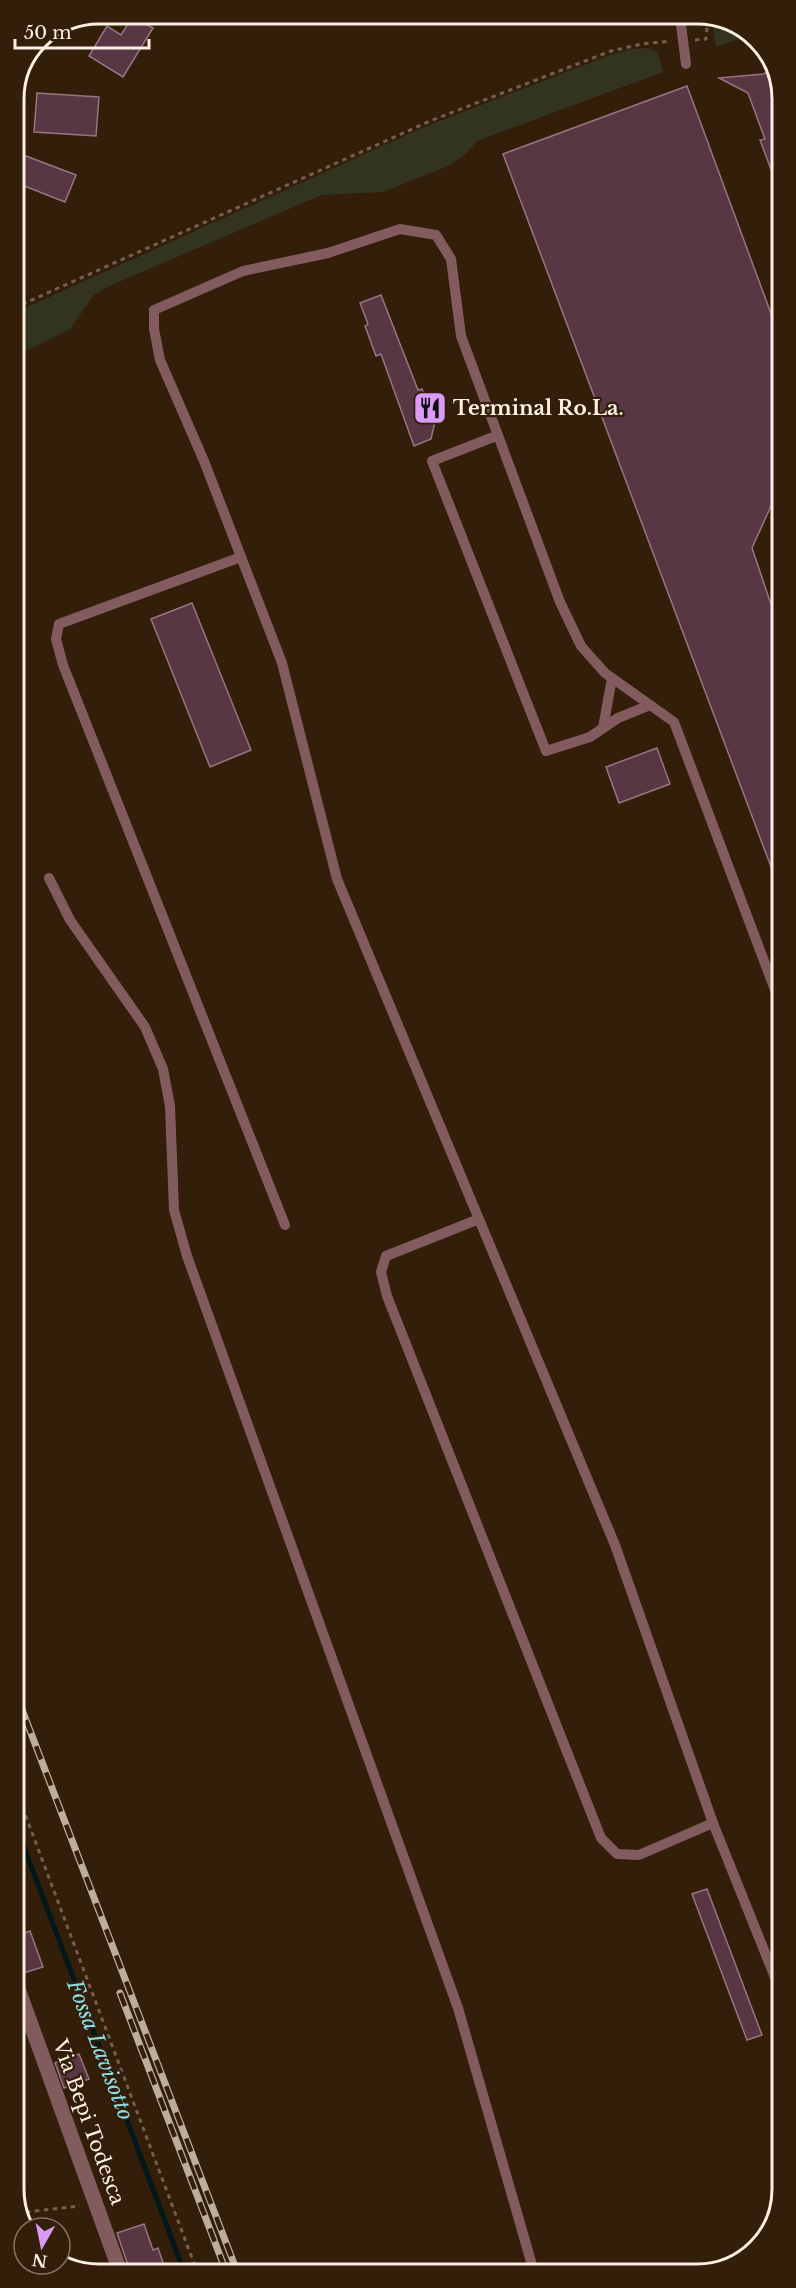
<svg xmlns="http://www.w3.org/2000/svg" width="796" height="2288" viewBox="0 0 796 2288" font-family="'Libre Baskerville',serif">
	<rect width="100%" height="100%" fill="#331e09"/>
	<!-- green -->
	<g fill="#323420">
		<polygon points="715,19 753,34 756,38 747,36 716,47 713,28"/>
		<polygon points="648,48 658,52 663,72 477,141 466,154 448,166 383,192 322,195 107,287 94,295 70,329 14,357 14,313 422,128 610,55 630,49"/>
	</g>
	<g fill="none" stroke-linecap="round" stroke-linejoin="round">
		<!-- stream -->
		<polyline stroke="#00181a" stroke-width="5" points="16,1826 185,2274"/>
	</g>
	<!-- building -->
	<g fill="#583644" stroke="#977582" stroke-width="1.5">
		<polygon points="133,16 153,28 123,77 89,56 107,26 121,35"/>
		<polygon points="775,69 780,76 778,188 760,140 765,139 748,93 719,78 763,74"/>
		<polygon points="687,86 780,338 780,486 752,548 774,613 780,616 779,888 503,154"/>
		<polygon points="37,93 99,97 96,136 34,132"/>
		<polygon points="18,153 76,175 65,202 14,182 14,163"/>
		<polygon points="381,295 418,390 422,389 435,422 431,439 414,446 381,354 376,356 365,326 368,324 360,303"/>
		<polygon points="192,603 251,750 210,767 151,619"/>
		<polygon points="657,748 670,784 619,803 606,767"/>
		<polygon points="707,1889 762,2035 747,2040 692,1894"/>
		<polygon points="30,1931 43,1967 20,1974 16,1963 16,1936"/>
		<polygon points="79,2054 89,2079 64,2088 55,2063"/>
		<polygon points="144,2224 153,2250 158,2248 167,2274 131,2274 117,2233"/>
	</g>
	<g fill="none" stroke-linecap="round" stroke-linejoin="round">
		<!-- path -->
		<g stroke="#72604d" stroke-width="3" stroke-dasharray="4.5 4.5" stroke-linecap="butt">
			<polyline points="695,40 706,39 708,16"/>
			<polyline points="14,308 430,121 611,51 642,44 671,41"/>
			<polyline points="16,1790 198,2274"/>
			<polyline points="17,2213 80,2206"/>
		</g>
		<!-- service -->
		<g stroke="#825b5e" stroke-width="10">
			<polyline points="684,14 681,25 686,64"/>
			<polyline points="496,436 432,461 546,751 590,737 618,718 650,705"/>
			<polyline points="241,557 59,624 56,639 63,665 285,1225"/>
			<polyline points="603,728 612,678"/>
			<polyline points="49,878 70,920 145,1027 163,1069 170,1106 174,1210 187,1256 458,2008 534,2272"/>
			<polyline points="781,1006 674,722 605,673 581,646 560,602 461,336 451,259 436,235 400,229 328,253 243,271 154,310 154,329 160,360 204,461 282,663 337,879 615,1545 713,1823 782,1995"/>
			<polyline points="479,1219 386,1256 381,1272 387,1296 601,1838 617,1854 639,1855 713,1823"/>
		</g>
		<!-- minor -->
		<polyline stroke="#825b5e" stroke-width="15" points="16,1983 121,2274"/>
		<defs>
			<g id="rail">
				<polyline points="16,1694 238,2274"/>
				<polyline points="120,1993 227,2274"/>
			</g>
		</defs>
		<!-- rail casing -->
		<use href="#rail" stroke="#bdad9d" stroke-width="7"/>
		<!-- rail -->
		<use href="#rail" stroke="#331e09" stroke-width="4.5" stroke-dasharray="14" stroke-linecap="butt"/>
	</g>
	<!-- icons -->
	<defs>
		<symbol id="restaurant-square" viewBox="-11 -11 22 22"><rect x="-9" y="-9" width="18" height="18" rx="4" fill="#da9af6" stroke="#331e09"/><path d="M-5-6h1v4h1v-4h1v4h1v-4h1v5L-1.5 .5V6h-2V.5L-5-1ZM5-6V6H3V1.5H1.5Q1.5-4 5-6Z" fill="#111"/></symbol>
	</defs>
	<g fill-rule="evenodd">
		<use href="#restaurant-square" x="411" y="389" width="38" height="38"/>
	</g>
	<g text-anchor="middle" dominant-baseline="central" stroke-width="4.5" stroke-linejoin="round" paint-order="stroke">
		<!-- poi labels -->
		<g font-size="20" font-weight="bold" fill="#fef0e3" stroke="#331e09" text-anchor="start">
			<text x="453" y="408">Terminal Ro.La.</text>
		</g>
		<!-- street labels -->
		<g font-size="20" fill="#fef0e3" stroke="#331e09">
			<text transform="translate(89 2122) rotate(70)">Via Bepi Todesca</text>
		</g>
		<!-- water labels -->
		<g font-size="21" font-style="italic" fill="#8bdfe9" stroke="#331e09">
			<text transform="translate(100 2050) rotate(69)">Fossa Lavisotto</text>
		</g>
	</g>
	<!-- crop -->
	<path d="M0 0H796V2288H0ZM99 24H697A75 75 0 0 1 772 99V2189A75 75 0 0 1 697 2264H99A75 75 0 0 1 24 2189V99A75 75 0 0 1 99 24Z" fill="#331e09" fill-rule="evenodd"/>
	<path fill="none" stroke="#fef0e3" stroke-width="3" d="M99 24H697A75 75 0 0 1 772 99V2189A75 75 0 0 1 697 2264H99A75 75 0 0 1 24 2189V99A75 75 0 0 1 99 24Z"/>
	<!-- north arrow -->
	<g transform="translate(42 2246) rotate(189)"><circle r="28" fill="#331e09" stroke="#847260" stroke-width="1.5"/>
	<path d="M0-4.5L10 22L0 15L-10 22Z" fill="#da9af6"/>
	<text y="-9" font-size="16" font-weight="bold" text-anchor="middle" fill="#fef0e3">N</text>
	</g>
	<!-- scale -->
	<path d="M15 39v9h134v-9" fill="none" stroke="#fef0e3" stroke-width="3"/>
	<text x="24" y="39" font-size="18" fill="#fef0e3" stroke="#331e09" stroke-width="4.5" paint-order="stroke">50 m</text>
</svg>
